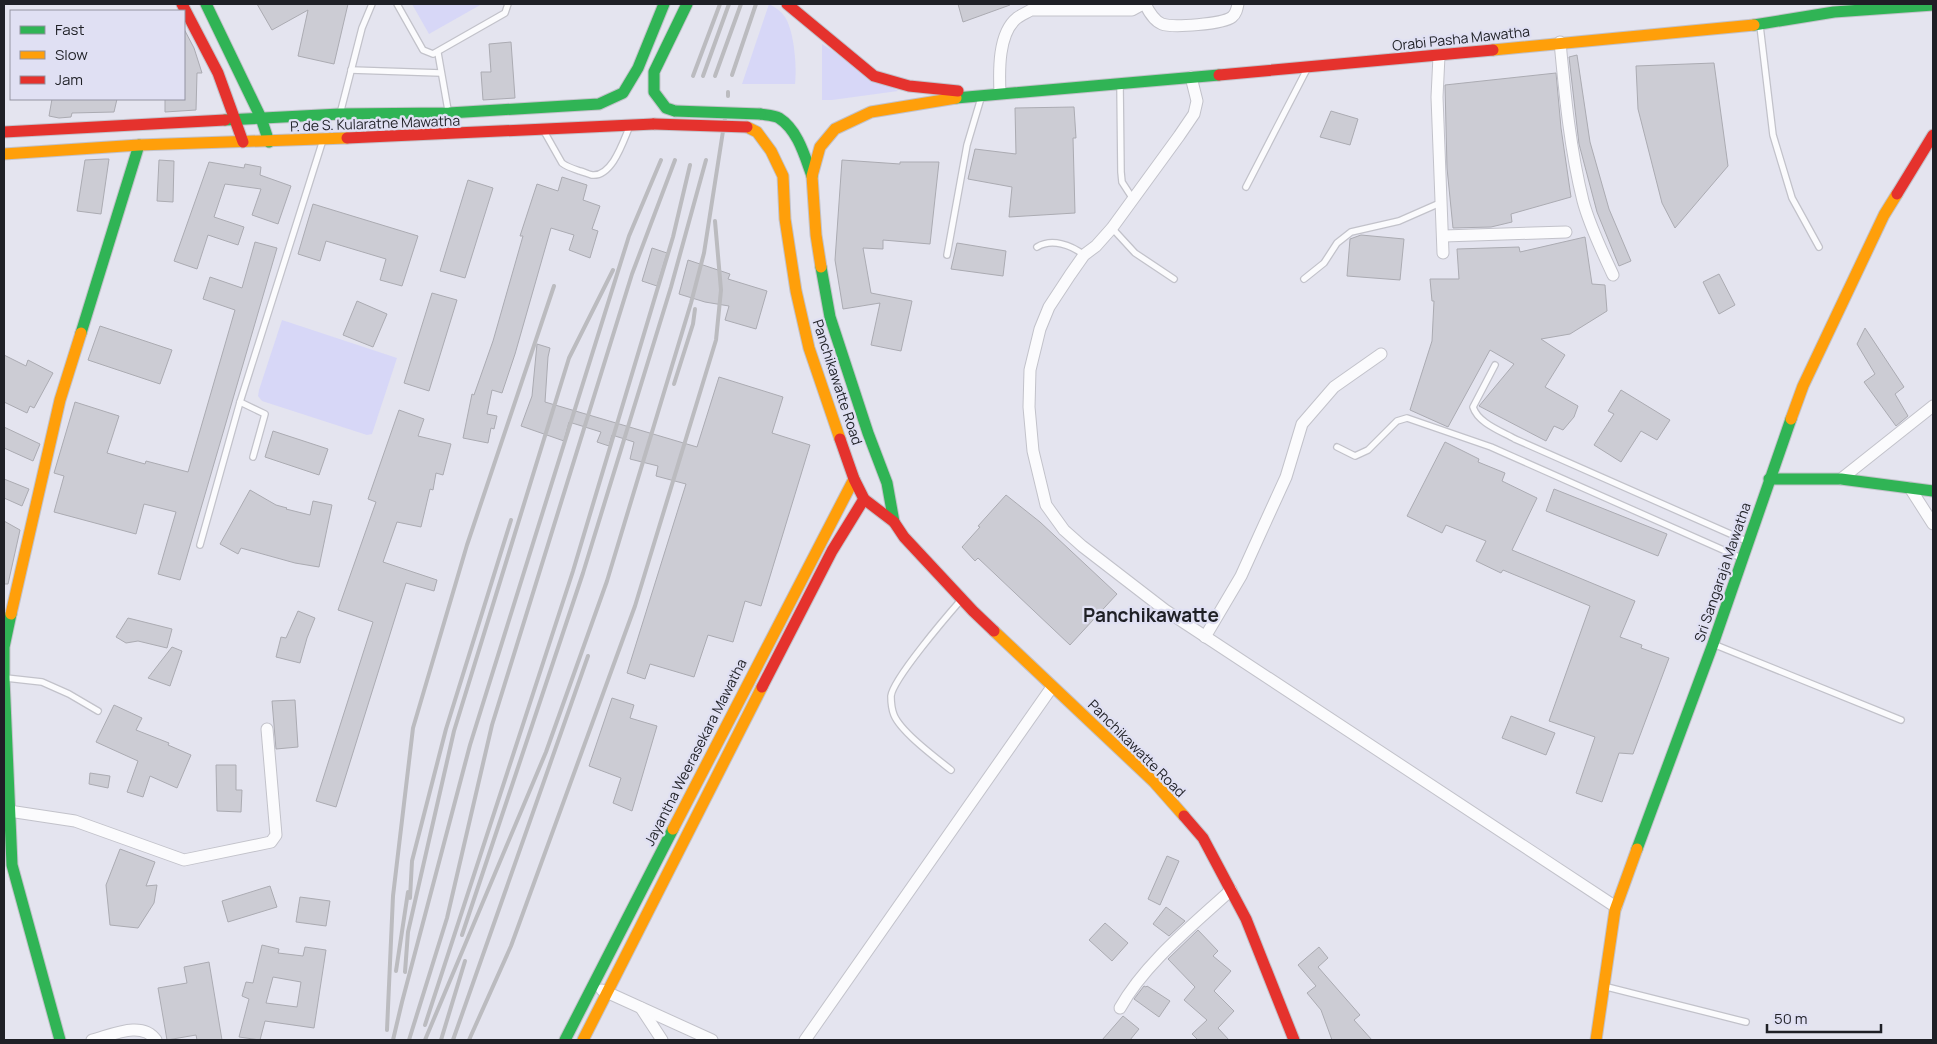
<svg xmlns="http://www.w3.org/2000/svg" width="1937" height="1044" viewBox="0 0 1937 1044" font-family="Manrope,sans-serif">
	<rect width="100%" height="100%" fill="#e4e4ef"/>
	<!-- green -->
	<g fill="#d7d7f7">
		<polygon points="412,4 482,4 429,34"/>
		<path d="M769,4c6,3 12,7 16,13 9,14 12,49 10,67h-53z"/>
		<polygon points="822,44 898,91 832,100 822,100"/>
		<polygon points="282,320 397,358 372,434 367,435 262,401 258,396 259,390"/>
	</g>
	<!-- building -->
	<g fill="#ccccd4" stroke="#ababb2" fill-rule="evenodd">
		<polygon points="257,4 348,4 334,64 298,56 308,10 272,30"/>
		<polygon points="958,4 1010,4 1010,5 963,22"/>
		<polygon points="184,29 194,48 202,73 197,73 196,110 165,112 165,99 184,99"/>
		<polygon points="511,42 515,98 483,100 481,72 491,72 489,44"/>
		<polygon points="1577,55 1590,142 1609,209 1631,261 1619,266 1597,212 1579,144 1569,57"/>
		<polygon points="1714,63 1728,166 1675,228 1662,203 1638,109 1636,66"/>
		<polygon points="1556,73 1561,128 1571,197 1511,214 1512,222 1491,227 1453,228 1447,168 1445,85"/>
		<polygon points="52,99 117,99 114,112 72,113 71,117 59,118 49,116"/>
		<polygon points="1074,107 1076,138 1073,138 1075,213 1009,217 1012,187 968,179 975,149 1016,154 1015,108"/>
		<polygon points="1331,111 1358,119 1350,145 1320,137"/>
		<polygon points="105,159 109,159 101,214 77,211 85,160"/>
		<polygon points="159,160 174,161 173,202 157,201"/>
		<polygon points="842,160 900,164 900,162 939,162 930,244 883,240 883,249 863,248 871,293 912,301 901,351 871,345 880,303 843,309 835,260"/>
		<polygon points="209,162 244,168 245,164 261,167 260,175 291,186 278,224 252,215 261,189 225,184 214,217 244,227 238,245 208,235 197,269 174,261"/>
		<polygon points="562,177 587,185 583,200 600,206 592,229 598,231 590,258 569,250 574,235 551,228 515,354 502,393 492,390 487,414 497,416 494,429 491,428 488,443 463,438 472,394 474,395 493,341 523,236 520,236 537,184 558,191"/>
		<polygon points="468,180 493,188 465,278 440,271"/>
		<polygon points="313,204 418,236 402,286 380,280 386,259 326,241 320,261 298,254"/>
		<polygon points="1361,235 1404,239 1400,280 1347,276 1350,239"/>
		<polygon points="1585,237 1592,284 1605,285 1607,311 1570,334 1541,339 1565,355 1545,387 1578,406 1574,417 1563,430 1554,426 1546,441 1479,406 1514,364 1490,350 1448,427 1410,410 1432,341 1434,301 1432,301 1430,279 1459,279 1457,249 1519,247 1520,252"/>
		<polygon points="255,242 277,248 180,580 158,574 176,512 144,504 136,534 54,512 64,476 54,473 75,402 119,416 107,453 145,464 146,461 188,472 235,310 203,299 210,277 242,288"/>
		<polygon points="957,243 1006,251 1003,276 951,269"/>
		<polygon points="652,248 667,253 657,286 642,281"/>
		<polygon points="688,260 730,274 728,279 767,291 756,329 725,320 729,306 705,302 679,294"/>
		<polygon points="1719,274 1735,305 1719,314 1703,282"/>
		<polygon points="432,293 457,300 429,391 404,383"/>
		<polygon points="357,301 387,314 373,347 343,335"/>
		<polygon points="100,326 172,350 160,384 88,360"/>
		<polygon points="1865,328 1904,387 1895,394 1908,416 1896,426 1864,382 1875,374 1857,344"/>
		<polygon points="537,344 550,348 548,357 545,402 697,447 719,377 783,397 772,433 810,445 761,606 745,601 733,642 708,635 694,677 650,664 645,679 627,673 686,484 656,476 658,466 630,459 634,442 612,435 609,446 597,442 601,432 569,422 564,441 521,426 532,396"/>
		<polygon points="4,355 26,366 28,360 53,373 34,408 30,406 27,413 4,402"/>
		<polygon points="1621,390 1670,420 1657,440 1641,431 1621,462 1594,445 1614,414 1608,411"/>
		<polygon points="399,410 424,419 418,436 451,444 443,475 436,473 433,490 430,489 421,527 397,522 383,562 437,580 434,591 406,583 336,807 316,801 373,622 338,610 376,502 368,499"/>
		<polygon points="4,427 40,444 33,461 4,448"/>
		<polygon points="273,431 328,449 319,475 265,457"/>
		<polygon points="1445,442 1479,459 1478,462 1505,473 1502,481 1537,498 1512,550 1635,601 1620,637 1642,645 1641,648 1669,658 1633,754 1619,753 1602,802 1576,793 1595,737 1549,721 1590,606 1503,570 1501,573 1476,561 1486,541 1446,525 1442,533 1407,516"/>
		<polygon points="4,479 29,489 22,506 4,498"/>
		<polygon points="1554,489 1667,534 1658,556 1546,511"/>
		<polygon points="250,490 276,505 287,508 286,509 310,515 313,501 332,505 319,567 295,563 241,548 238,554 220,544"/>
		<polygon points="1006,495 1040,522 1117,594 1070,645 978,558 975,561 962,547 980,527 978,526"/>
		<polygon points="4,521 20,530 8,584 4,584"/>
		<polygon points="298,611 315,618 307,638 300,663 276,657 281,637 286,638"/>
		<polygon points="128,618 172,629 167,648 138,641 126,643 116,637"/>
		<polygon points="172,647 182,651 170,686 148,678"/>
		<polygon points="612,698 634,705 630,718 657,726 632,811 613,803 621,778 589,766"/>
		<polygon points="295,700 298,747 276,749 272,701"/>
		<polygon points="114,705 142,718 136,730 169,743 168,745 191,755 177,788 150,776 143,797 127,792 138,761 96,742"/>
		<polygon points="1511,716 1555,733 1546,755 1502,738"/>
		<polygon points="216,765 236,765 236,790 242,790 241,812 217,811"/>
		<polygon points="90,773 110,776 108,788 89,784"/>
		<polygon points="120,849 155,862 146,886 157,885 154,903 138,928 110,925 106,885"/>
		<polygon points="1167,856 1179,861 1160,905 1148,899"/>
		<polygon points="270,886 277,907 228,922 222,901"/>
		<polygon points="300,897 330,901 326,926 296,922"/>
		<polygon points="1166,907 1185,921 1169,936 1153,924"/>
		<polygon points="1105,923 1128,943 1112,961 1089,940"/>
		<polygon points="1198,930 1218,951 1213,956 1231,971 1214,991 1234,1011 1218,1028 1229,1040 1198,1040 1192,1034 1207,1020 1184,1000 1195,987 1168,959"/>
		<path d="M262,945l17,4 -1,4 25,3 2,-9 21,3 -12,78 -49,-7 -5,19 -21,-3 10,-38 -7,-3 4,-14 7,1zM273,977l28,5 -4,25 -31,-4z"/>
		<polygon points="1319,947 1328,958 1318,967 1360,1015 1354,1020 1372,1040 1332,1040 1321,1010 1307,993 1316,986 1298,965"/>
		<polygon points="209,962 222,1040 197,1040 196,1035 167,1040 158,988 187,983 184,967"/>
		<polygon points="1144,986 1146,987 1147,986 1170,1001 1159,1017 1134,999"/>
		<polygon points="1123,1016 1139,1029 1130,1040 1102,1040"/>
	</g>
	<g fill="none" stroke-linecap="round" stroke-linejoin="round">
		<defs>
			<g id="lane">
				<polyline points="397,4 423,50 433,54 505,13 508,4"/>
				<polyline points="1760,26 1773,135 1792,198 1819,247"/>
				<polyline points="438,53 448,110"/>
				<polyline points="351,70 441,73"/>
				<polyline points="1120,85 1121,172 1122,182 1133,199"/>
				<polyline points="341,110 362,28 372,4"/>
				<path d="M545,133l17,30c5,4 12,6 18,8 4,1 8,3 12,4 20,2 31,-33 37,-47"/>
				<polyline points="1246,187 1306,71"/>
				<polyline points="1112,228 1135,253 1174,279"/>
				<path d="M1037,247c15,-9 34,-2 47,8"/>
				<polyline points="947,255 967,145 981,98"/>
				<polyline points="1304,279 1324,263 1337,243 1351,232 1399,221 1440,203"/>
				<path d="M1495,365l-22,42c5,16 28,24 42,32l229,101"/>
				<polyline points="240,402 265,414 253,457"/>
				<polyline points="1337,447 1355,456 1368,450 1397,421 1407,418 1491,447 1739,557"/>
				<polyline points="200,545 240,402 322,143"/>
				<polyline points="1718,646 1901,720"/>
				<polyline points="6,678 42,682 69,694 98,711"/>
				<path d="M951,770c-15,-12 -50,-38 -57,-55 -2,-5 -3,-14 -3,-19 2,-17 56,-80 70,-96"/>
				<polyline points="1607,987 1746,1022"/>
			</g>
			<g id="street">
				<path d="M1145,4c4,8 9,17 17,20 11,4 61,0 70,-7 4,-3 5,-8 6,-13"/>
				<path d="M1560,42c5,53 10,107 23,159 7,26 19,50 30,74"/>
				<polyline points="1439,56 1437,97 1443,253"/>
				<polyline points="1191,77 1197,101 1194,114 1179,136 1112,228 1096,246 1084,255 1070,275 1049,307 1040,329 1030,370 1029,407 1033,451 1046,505 1064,530 1082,546 1165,610 1616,907"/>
				<path d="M1000,93c-1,-22 -2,-60 17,-75 4,-3 9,-5 14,-8h101l11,-6"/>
				<polyline points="1444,236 1566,232"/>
				<polyline points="1841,479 1933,406"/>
				<polyline points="1910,488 1933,524"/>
				<polyline points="1205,637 1241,576 1260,534 1286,477 1302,424 1334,387 1381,354"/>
				<polyline points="9,811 75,821 184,860 271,842 276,835 267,729"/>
				<polyline points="602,990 712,1040"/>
				<polyline points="641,1008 662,1040"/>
				<path d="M1120,1008c25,-45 73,-83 111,-118"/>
				<path d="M92,1040c20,-5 50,-20 64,0"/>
				<polyline points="805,1040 1052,687"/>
			</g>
			<g id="fast">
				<polyline points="206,4 261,118 269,142"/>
				<polyline points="1754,25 1834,12 1933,5"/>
				<polyline points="956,98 1219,75"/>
				<polyline points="675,111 666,108 654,92 654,72 687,4"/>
				<path d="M760,114c6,1 14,1 19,4 19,12 26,39 33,58"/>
				<polyline points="225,120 340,114 449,113 599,104 623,93 638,68 664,4"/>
				<polyline points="821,267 830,317 868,433 887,483 894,522"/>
				<polyline points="81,333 139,145"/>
				<polyline points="1769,479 1841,479 1933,491"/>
				<polyline points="11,614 4,647 4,678 12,865 60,1040"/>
				<polyline points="1637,849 1713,644 1791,419"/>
				<polyline points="565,1040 673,829"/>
			</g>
			<g id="slow">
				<polyline points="1493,50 1754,25"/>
				<polyline points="747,127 757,132 771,151 783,176 785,219 796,291 809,348 840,439"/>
				<polyline points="4,154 139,145 347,138"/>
				<polyline points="821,267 816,235 812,176 820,147 835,129 871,112 956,98"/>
				<polyline points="1791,419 1803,386 1884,215 1897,194"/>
				<polyline points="11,614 60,400 81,333"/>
				<polyline points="994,631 1154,782 1184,816"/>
				<polyline points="673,829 854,479"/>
				<polyline points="583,1040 762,687"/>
				<polyline points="1596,1040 1615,910 1637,849"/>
			</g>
			<g id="jam">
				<polyline points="182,4 218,73 243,142"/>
				<polyline points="787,4 874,76 909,86 958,91"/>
				<polyline points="1219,75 1493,50"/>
				<polyline points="4,132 225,120"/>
				<polyline points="347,138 654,124"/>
				<polyline points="1897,194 1933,135"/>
				<polyline points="840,439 854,479 864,499 894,522 904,537 973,611 994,631"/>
				<polyline points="762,687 832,551 864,499"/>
				<polyline points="1184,816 1203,838 1246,919 1294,1040"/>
			</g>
		</defs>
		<!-- lane casing -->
		<use href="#lane" stroke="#c2c2ca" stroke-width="8"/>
		<!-- street casing -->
		<use href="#street" stroke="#c2c2ca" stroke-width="13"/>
		<!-- fast casing -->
		<use href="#fast" stroke="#c2c2ca" stroke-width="13"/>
		<!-- slow casing -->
		<use href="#slow" stroke="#c2c2ca" stroke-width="13"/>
		<!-- jam casing -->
		<use href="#jam" stroke="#c2c2ca" stroke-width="13"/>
		<!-- lane -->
		<use href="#lane" stroke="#fbfbfd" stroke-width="5.5"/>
		<!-- street -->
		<use href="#street" stroke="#fbfbfd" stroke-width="11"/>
		<!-- fast -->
		<use href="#fast" stroke="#30b455" stroke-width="11"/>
		<!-- slow -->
		<use href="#slow" stroke="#ff9f0a" stroke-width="11"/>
		<!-- jam -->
		<use href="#jam" stroke="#e5322d" stroke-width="11"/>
		<!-- rail -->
		<g stroke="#bbbbbf" stroke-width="4">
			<polyline points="732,75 756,4"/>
			<polyline points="693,76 720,4"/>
			<polyline points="703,76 729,4"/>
			<polyline points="715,76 741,4"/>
			<polyline points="728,96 728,92"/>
			<polyline points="674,384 693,324 695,309"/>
			<polyline points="410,898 412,861 446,729 511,520"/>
			<polyline points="462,935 583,573 671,287 706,160"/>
			<polyline points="396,971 408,892"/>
			<polyline points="405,972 408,932 454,731 569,358 613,270"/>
			<polyline points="425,1025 573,571 673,237 690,165"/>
			<polyline points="387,1030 393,896 413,728 467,545 554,286"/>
			<polyline points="393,1040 402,1002 470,745 629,236 661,160"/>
			<polyline points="409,1040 447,918 492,725 632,274 675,160"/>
			<polyline points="425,1040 546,752 607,581 691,303 704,253 726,112"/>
			<polyline points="441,1040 465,961"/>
			<polyline points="453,1040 588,656"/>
			<polyline points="469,1040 511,946 635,606 716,340 721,290 715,221"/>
		</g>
		<defs>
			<polyline id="fast-bridge" points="675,111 760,114"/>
			<polyline id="jam-bridge" points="654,124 747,127"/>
		</defs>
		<!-- fast-bridge casing -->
		<use href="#fast-bridge" stroke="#c2c2ca" stroke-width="13" stroke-linecap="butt"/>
		<!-- jam-bridge casing -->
		<use href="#jam-bridge" stroke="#c2c2ca" stroke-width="13" stroke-linecap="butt"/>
		<!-- fast-bridge -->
		<use href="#fast-bridge" stroke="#30b455" stroke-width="11"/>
		<!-- jam-bridge -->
		<use href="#jam-bridge" stroke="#e5322d" stroke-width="11"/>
	</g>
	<g text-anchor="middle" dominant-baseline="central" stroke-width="4.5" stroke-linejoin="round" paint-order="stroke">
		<!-- street labels -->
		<g font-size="14" fill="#1f2026" stroke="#e0e0f3">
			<text transform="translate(1461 38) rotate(-6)">Orabi Pasha Mawatha</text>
			<text transform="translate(375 123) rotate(-2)">P. de S. Kularatne Mawatha</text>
			<text transform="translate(838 382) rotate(72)">Panchikawatte Road</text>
			<text transform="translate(1722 572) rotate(-71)">Sri Sangaraja Mawatha</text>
			<text transform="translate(1137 748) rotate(45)">Panchikawatte Road</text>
			<text transform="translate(695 752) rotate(-63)">Jayantha Weerasekara Mawatha</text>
		</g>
		<!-- district labels -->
		<g font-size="19" font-weight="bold" fill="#1f2026" stroke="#e0e0f3">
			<text x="1151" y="615">Panchikawatte</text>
		</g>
	</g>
	<!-- border -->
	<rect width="1937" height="1044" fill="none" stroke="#1f2026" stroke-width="10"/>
	<!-- legend -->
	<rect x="10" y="10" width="175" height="90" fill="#e0e0f3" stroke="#9393a1"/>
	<rect x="20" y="26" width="25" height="8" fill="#30b455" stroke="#9393a1"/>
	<text x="55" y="35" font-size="15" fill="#1f2026">Fast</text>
	<rect x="20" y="51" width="25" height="8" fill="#ff9f0a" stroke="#9393a1"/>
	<text x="55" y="60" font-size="15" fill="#1f2026">Slow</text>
	<rect x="20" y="76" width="25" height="8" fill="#e5322d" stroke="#9393a1"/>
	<text x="55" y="85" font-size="15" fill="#1f2026">Jam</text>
	<!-- scale -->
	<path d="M1767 1024v8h114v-8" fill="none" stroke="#1f2026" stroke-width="2.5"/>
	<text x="1774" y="1024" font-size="15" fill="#1f2026" stroke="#e0e0f3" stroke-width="4" paint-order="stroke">50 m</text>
</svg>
